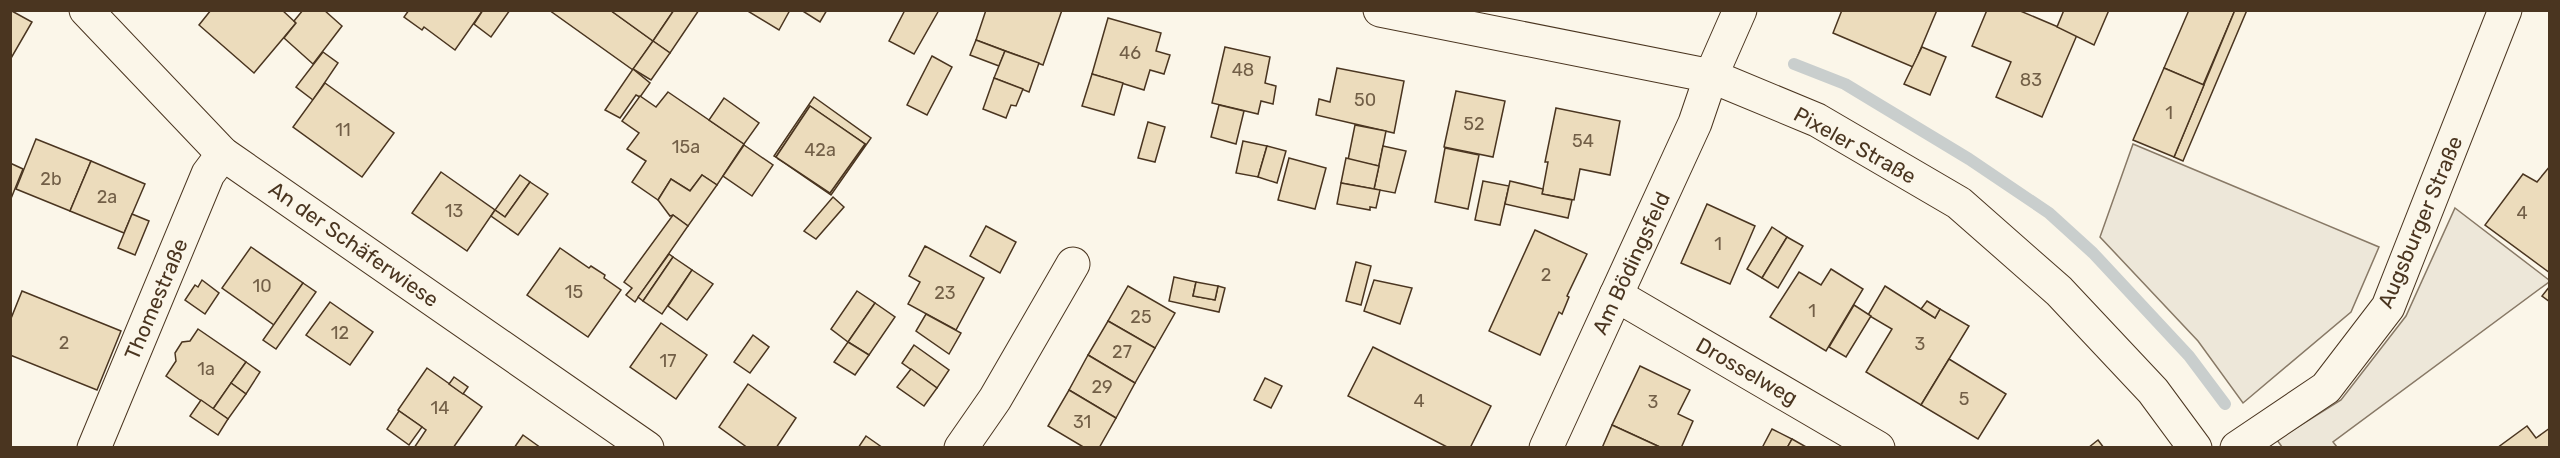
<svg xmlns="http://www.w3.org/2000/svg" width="2560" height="458" viewBox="0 0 2560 458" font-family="Rubik,sans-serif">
	<rect width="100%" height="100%" fill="#fbf6e9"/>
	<!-- parking -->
	<g fill="#ede7d9" stroke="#887966" stroke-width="1.5">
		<polygon points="2133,144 2379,247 2351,312 2243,403 2198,341 2100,237"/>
		<polygon points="2455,208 2549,280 2549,282 2333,442 2337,447 2282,447 2277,440 2341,400 2406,316"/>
	</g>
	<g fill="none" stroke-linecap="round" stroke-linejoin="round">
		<!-- stream -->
		<polyline stroke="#c9cecd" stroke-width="12" points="1794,64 1845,84 1969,159 2049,213 2093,253 2189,356 2225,404"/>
	</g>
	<!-- building -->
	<g fill="#ecdcbc" stroke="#4a3520" stroke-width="1.5">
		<polygon points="10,10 32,22 10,60"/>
		<polygon points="211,10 282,10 296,23 254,73 199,25"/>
		<polygon points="303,10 324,10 342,26 313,64 284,38 296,23 294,21"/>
		<polygon points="409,10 483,10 455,50 424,27 422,30 404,17"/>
		<polygon points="483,10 510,10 491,37 474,24"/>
		<polygon points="549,10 610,10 653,41 633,70"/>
		<polygon points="610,10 674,10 653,41"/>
		<polygon points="674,10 699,10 670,53 653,41"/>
		<polygon points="746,10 790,10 779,30"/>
		<polygon points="801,10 827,10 820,22"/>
		<polygon points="905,10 939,10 914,54 889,41"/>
		<polygon points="986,10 1062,10 1043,65 976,40"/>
		<polygon points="1842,10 1937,10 1913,67 1833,33"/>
		<polygon points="1987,10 2018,10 2077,35 2042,117 1996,97 2011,62 1972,46"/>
		<polygon points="2064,10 2109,10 2094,45 2057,27"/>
		<polygon points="2189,10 2235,10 2203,85 2164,68"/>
		<polygon points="2235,10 2247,10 2183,161 2174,157"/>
		<polygon points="1108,18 1161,33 1156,51 1170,55 1164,74 1150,70 1144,90 1092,74"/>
		<polygon points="976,40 1005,51 999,66 970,55"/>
		<polygon points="653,41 670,53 651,80 633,69"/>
		<polygon points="1225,47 1270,57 1265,83 1276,86 1273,104 1261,101 1258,114 1212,103"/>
		<polygon points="1922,47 1946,57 1930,95 1904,84"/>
		<polygon points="1005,51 1039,63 1029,92 994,78"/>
		<polygon points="323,52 338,63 313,100 296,87"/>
		<polygon points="932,56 952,67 927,115 907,105"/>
		<polygon points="1337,68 1404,81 1394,133 1316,115 1319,99 1330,102"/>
		<polygon points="2164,68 2204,85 2174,157 2133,140"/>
		<polygon points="633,69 650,83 640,97 636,95 620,118 605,110"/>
		<polygon points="1092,74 1123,83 1114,115 1082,106"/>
		<polygon points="994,78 1023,89 1016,106 1011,105 1006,118 983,109"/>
		<polygon points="325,83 394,133 362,177 293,127"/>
		<polygon points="1456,91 1505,101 1493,157 1444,147"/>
		<polygon points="668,92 744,144 717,185 702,175 690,191 671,179 658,200 632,182 646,161 627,149 639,133 622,121 640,96 656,107"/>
		<polygon points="814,97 871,138 831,195 777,158 830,193 865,144 810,106 776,157 774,156"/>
		<polygon points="724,98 759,123 744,144 709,120"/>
		<polygon points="1219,105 1244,111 1236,144 1211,137"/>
		<polygon points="810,106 865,144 830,193 776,157"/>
		<polygon points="1556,108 1620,121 1610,175 1580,169 1574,200 1542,194 1548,162 1545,162"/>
		<polygon points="1148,122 1165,127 1155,162 1138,158"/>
		<polygon points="1355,125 1386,131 1379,166 1348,160"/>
		<polygon points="36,139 91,161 70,211 16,189"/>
		<polygon points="1243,141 1267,146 1258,177 1236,173"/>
		<polygon points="744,145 773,165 752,196 723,176"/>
		<polygon points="1267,146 1286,151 1277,183 1258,177"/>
		<polygon points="1383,146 1406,151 1395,193 1374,189"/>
		<polygon points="1445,148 1479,155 1468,209 1435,202"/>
		<polygon points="1289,158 1326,168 1315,209 1278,200"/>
		<polygon points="1346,158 1379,166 1374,189 1341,183"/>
		<polygon points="91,161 145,184 124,233 70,211"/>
		<polygon points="10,163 23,169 10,201"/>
		<polygon points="2550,166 2550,273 2485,225 2523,174 2537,182"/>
		<polygon points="441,172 495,210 467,251 412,213"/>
		<polygon points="520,175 530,182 505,217 495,210"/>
		<polygon points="702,175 717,185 688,226 673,215 670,216 658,200 671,179 690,191"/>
		<polygon points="1483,181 1509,186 1500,225 1475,220"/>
		<polygon points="1510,181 1543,189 1542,194 1572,200 1568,218 1505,204"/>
		<polygon points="530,182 548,194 518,235 491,216 495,210 505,217"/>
		<polygon points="1341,183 1380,190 1376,208 1370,207 1370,210 1337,204"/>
		<polygon points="833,197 844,207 816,239 804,231"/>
		<polygon points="1707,204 1755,226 1730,284 1681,263"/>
		<polygon points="132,214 149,221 135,255 118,248"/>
		<polygon points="673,215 688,226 635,302 626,295 632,288 624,282"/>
		<polygon points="986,226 1016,242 1000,273 970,256"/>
		<polygon points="1772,227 1787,237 1762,278 1747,269"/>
		<polygon points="1535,230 1587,254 1567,296 1569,297 1562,314 1559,312 1540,355 1489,331"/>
		<polygon points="1787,237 1803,246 1778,288 1762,278"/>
		<polygon points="925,246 984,278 956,330 908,304 920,282 909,276"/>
		<polygon points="251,247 303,283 274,325 222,288"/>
		<polygon points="560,248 589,268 591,266 605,275 604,278 621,290 588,337 527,295"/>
		<polygon points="669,254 673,257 643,301 638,297"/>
		<polygon points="673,257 692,270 662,314 643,301"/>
		<polygon points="1356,262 1371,266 1361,305 1346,301"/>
		<polygon points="1831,269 1863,289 1826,351 1770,317 1799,272 1821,285"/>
		<polygon points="692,270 713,284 687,320 668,306"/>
		<polygon points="1174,277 1196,282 1193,296 1215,300 1218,286 1225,288 1219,312 1169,301"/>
		<polygon points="202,280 219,293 205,314 185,300 195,285 198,287"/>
		<polygon points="1374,280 1412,288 1400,324 1364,311"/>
		<polygon points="1196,282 1218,286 1215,300 1193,296"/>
		<polygon points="303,283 316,292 276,349 263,340"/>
		<polygon points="1128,286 1175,313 1155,348 1108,321"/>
		<polygon points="1885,286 1935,318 1940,309 1969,326 1921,405 1866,372 1892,329 1868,315"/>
		<polygon points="2550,286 2550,302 2542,296"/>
		<polygon points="22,291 121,331 97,390 10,355 10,321"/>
		<polygon points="857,291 875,303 848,342 831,329"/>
		<polygon points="1927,301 1940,309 1935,318 1921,309"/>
		<polygon points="330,302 373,332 350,365 306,335"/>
		<polygon points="875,303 895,317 869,355 848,342"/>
		<polygon points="1854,305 1871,316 1846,357 1829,347"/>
		<polygon points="926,314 961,333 949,354 916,331"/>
		<polygon points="1108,321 1155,348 1135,383 1088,355"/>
		<polygon points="661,323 707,355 676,399 630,367"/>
		<polygon points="198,329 246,362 213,409 166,376 176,361 175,353 182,342 190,341"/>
		<polygon points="753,335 769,347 750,373 734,362"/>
		<polygon points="848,342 869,355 855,375 834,362"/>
		<polygon points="914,345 949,370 937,388 902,363"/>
		<polygon points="1373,347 1491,406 1470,448 1449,448 1348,396"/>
		<polygon points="1088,355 1135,383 1116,418 1069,390"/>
		<polygon points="1949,359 2006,394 1978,439 1921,405"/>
		<polygon points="246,362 260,372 246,394 231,383"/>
		<polygon points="1640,366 1690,390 1678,414 1693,421 1681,448 1662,448 1612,425"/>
		<polygon points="427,368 482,407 453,448 414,448 426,430 398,410"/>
		<polygon points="911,369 937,388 924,406 897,387"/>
		<polygon points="454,377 468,387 463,394 449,384"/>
		<polygon points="1265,378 1282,386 1271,408 1254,400"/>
		<polygon points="231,383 246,394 228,419 213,409"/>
		<polygon points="748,384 796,418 776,448 748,448 719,427"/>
		<polygon points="1069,390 1116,418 1099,448 1085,448 1048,426"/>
		<polygon points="201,400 228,419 218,435 190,416"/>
		<polygon points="399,411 422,427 409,445 387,429"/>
		<polygon points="1612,425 1662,448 1602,448"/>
		<polygon points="2527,426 2536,438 2550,428 2550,448 2497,448"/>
		<polygon points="1772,429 1792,439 1787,448 1762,448"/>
		<polygon points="523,435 541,448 514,448"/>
		<polygon points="866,436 883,448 858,448"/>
		<polygon points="1792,439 1808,448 1787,448"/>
		<polygon points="2098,440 2104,448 2088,448"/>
	</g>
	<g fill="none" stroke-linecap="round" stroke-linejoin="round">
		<defs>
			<g id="minor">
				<polyline points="86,10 223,154 647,448"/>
				<polyline points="1616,295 1878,448"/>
				<polyline points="94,448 208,174 223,154"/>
				<polyline points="961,448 995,399 1073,264"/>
				<polyline points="1546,448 1695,123 1711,76 1740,10"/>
				<polyline points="2237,448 2326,388 2388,307 2505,10"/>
			</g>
			<polyline id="secondary" points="1380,10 1711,76 1817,120 1959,203 2059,291 2153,391 2195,448"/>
		</defs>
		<!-- minor casing -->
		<use href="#minor" stroke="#4a3520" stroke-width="35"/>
		<!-- secondary casing -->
		<use href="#secondary" stroke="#4a3520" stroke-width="35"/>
		<!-- minor -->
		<use href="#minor" stroke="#fbf6e9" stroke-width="33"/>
		<!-- secondary -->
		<use href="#secondary" stroke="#fbf6e9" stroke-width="33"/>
	</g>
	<g text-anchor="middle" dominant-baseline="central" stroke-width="4.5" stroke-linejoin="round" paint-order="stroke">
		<!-- number labels -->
		<g font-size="18" fill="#725f47">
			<text x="1130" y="53">46</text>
			<text x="1243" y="70">48</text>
			<text x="2031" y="80">83</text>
			<text x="1365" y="100">50</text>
			<text x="2169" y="113">1</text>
			<text x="1474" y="124">52</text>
			<text x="343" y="130">11</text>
			<text x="1583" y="141">54</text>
			<text x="686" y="147">15a</text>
			<text x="820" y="150">42a</text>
			<text x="51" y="179">2b</text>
			<text x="107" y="197">2a</text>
			<text x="454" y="211">13</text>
			<text x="2522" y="213">4</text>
			<text x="1718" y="244">1</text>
			<text x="1546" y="275">2</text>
			<text x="262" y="286">10</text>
			<text x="574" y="292">15</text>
			<text x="945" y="293">23</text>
			<text x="1812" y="311">1</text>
			<text x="1141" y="317">25</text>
			<text x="340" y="333">12</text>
			<text x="64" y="343">2</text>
			<text x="1920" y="344">3</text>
			<text x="1122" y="352">27</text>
			<text x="668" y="361">17</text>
			<text x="206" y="369">1a</text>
			<text x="1102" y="387">29</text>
			<text x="1964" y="399">5</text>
			<text x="1419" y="401">4</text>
			<text x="1653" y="402">3</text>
			<text x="440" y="408">14</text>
			<text x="1082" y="422">31</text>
		</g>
		<!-- street labels -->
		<g font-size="21" fill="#4a3520" stroke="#fbf6e9">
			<text transform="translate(1855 145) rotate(29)">Pixeler Straße</text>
			<text transform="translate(2420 222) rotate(-67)">Augsburger Straße</text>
			<text transform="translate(354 244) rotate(35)">An der Schäferwiese</text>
			<text transform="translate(1631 263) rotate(-65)">Am Bödingsfeld</text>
			<text transform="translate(156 299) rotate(-67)">Thomestraße</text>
			<text transform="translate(1747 371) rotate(30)">Drosselweg</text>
		</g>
	</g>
	<!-- border -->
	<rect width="2560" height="458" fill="none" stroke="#4a3520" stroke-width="24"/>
</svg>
